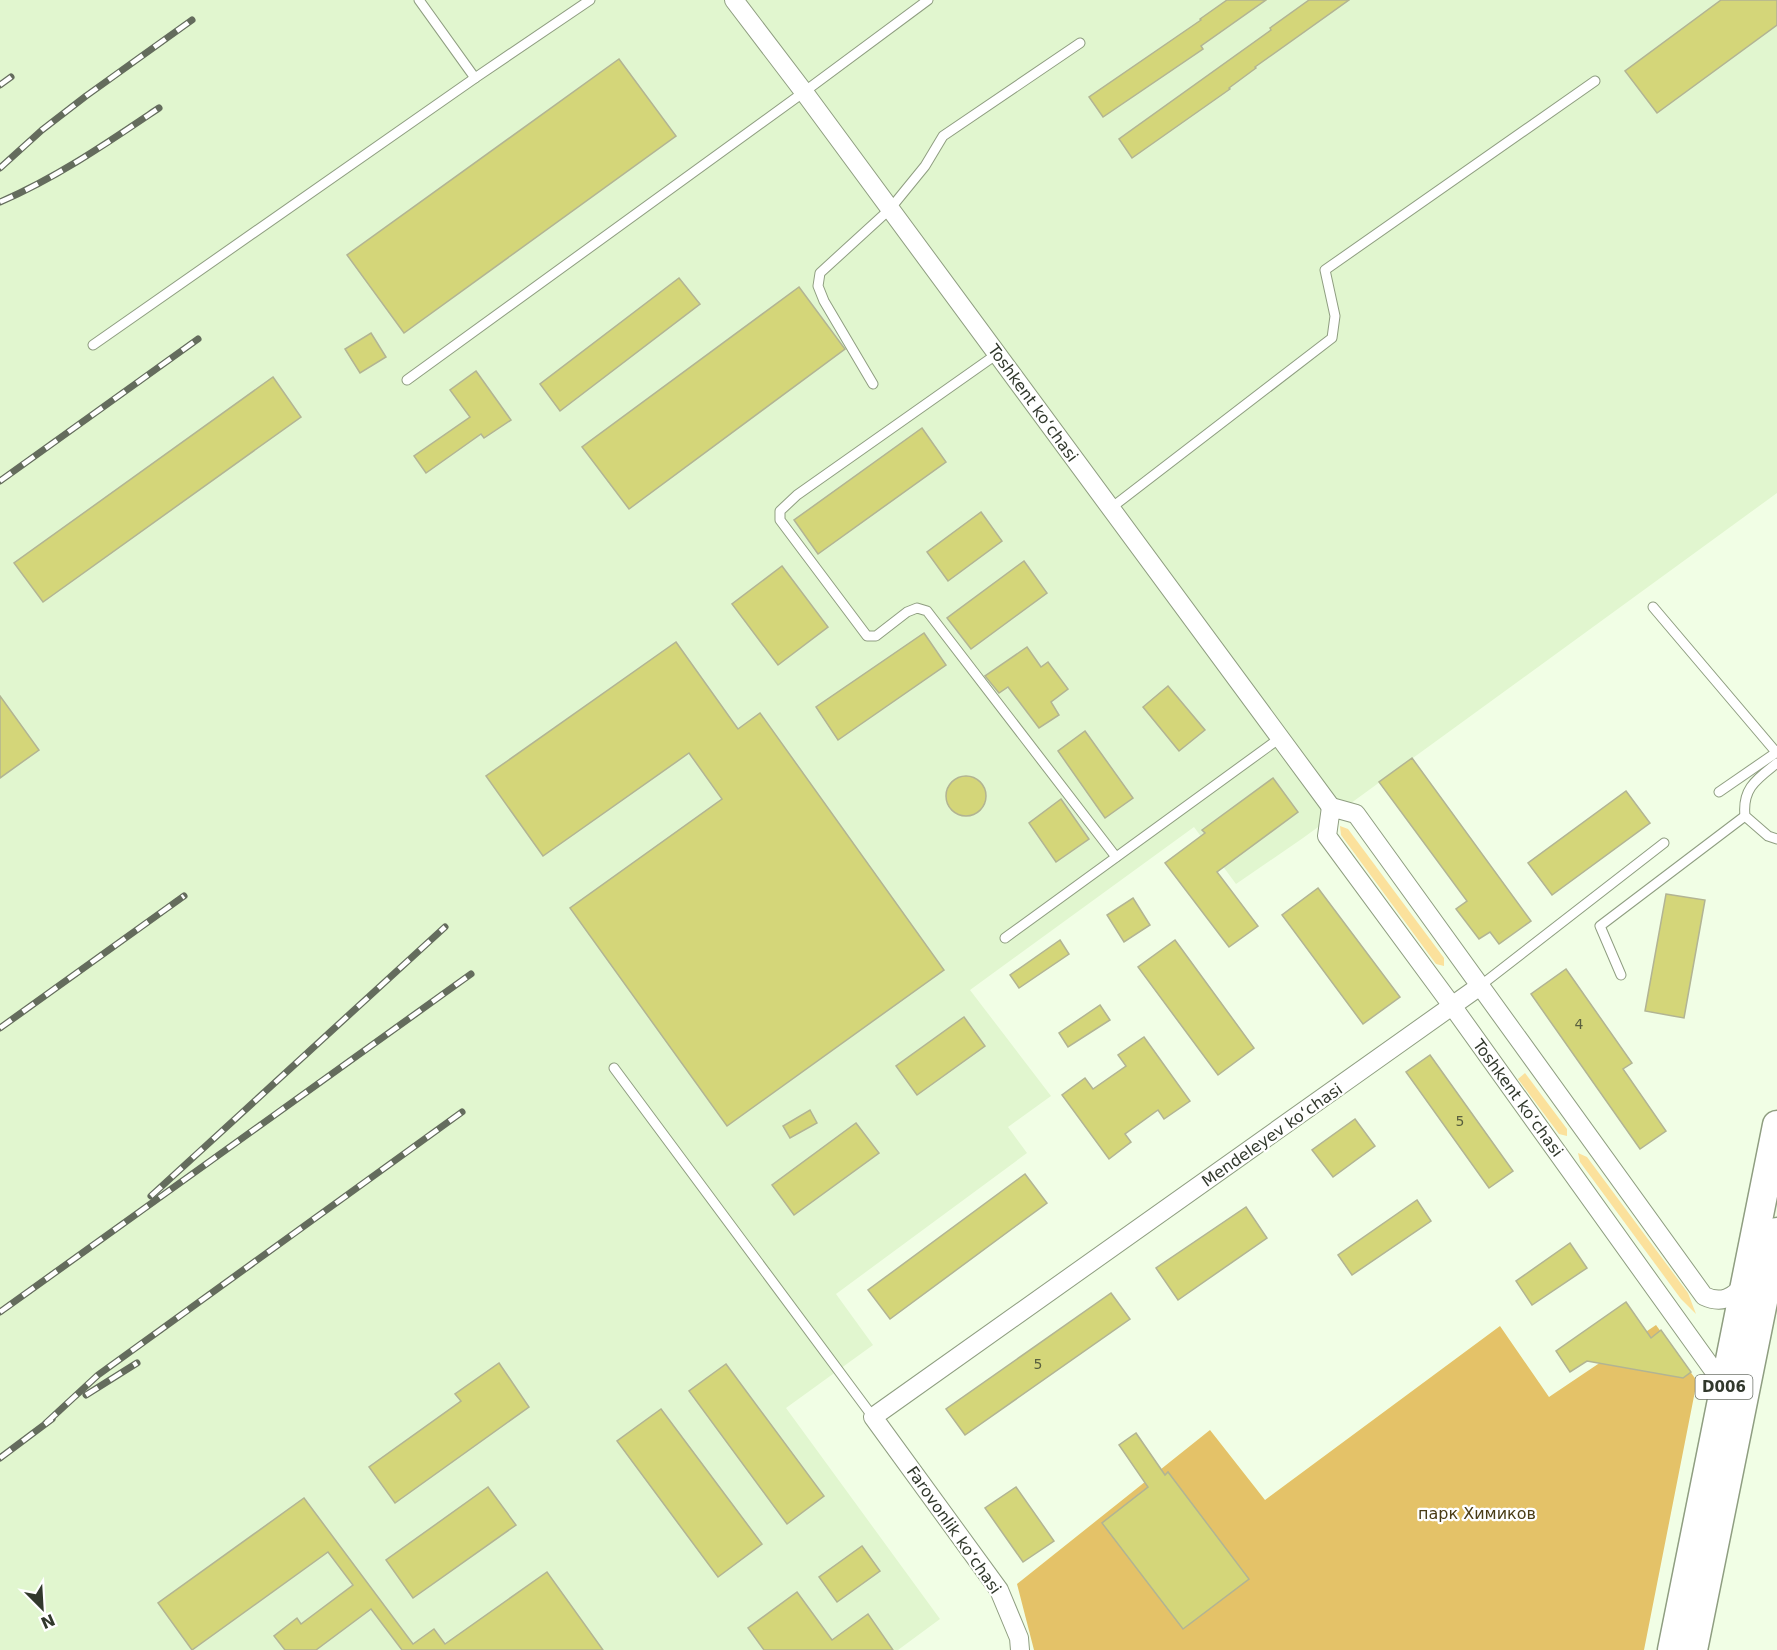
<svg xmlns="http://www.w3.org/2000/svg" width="1777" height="1650" viewBox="0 0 1777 1650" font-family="'DejaVu Sans',sans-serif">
	<rect width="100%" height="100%" fill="#f1fee5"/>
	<!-- built -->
	<polygon fill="#e1f6cf" points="0,0 1777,0 1777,493 1303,838 1236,884 1194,827 970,990 1051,1096 1008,1127 1027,1153 836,1294 873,1345 786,1408 940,1619 898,1650 0,1650"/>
	<!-- green -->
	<g fill="#fbe19c">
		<polygon points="1340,826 1348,829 1444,958 1444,966 1436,964 1341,835"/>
		<polygon points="1525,1073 1567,1129 1567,1136 1559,1134 1518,1079"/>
		<polygon points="1578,1153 1587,1157 1688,1293 1696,1314 1681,1299 1580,1162"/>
	</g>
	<!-- forest -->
	<polygon fill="#e4c268" points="1656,1325 1697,1381 1644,1650 1034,1650 1017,1584 1210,1430 1265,1500 1500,1326 1549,1397"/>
	<!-- building -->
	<g fill="#d4d679" stroke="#b2b493" stroke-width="1.5">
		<polygon points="1227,0 1266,0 1201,46 1203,49 1103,117 1089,97 1201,20 1200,19"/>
		<polygon points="1309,0 1349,0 1255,67 1256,68 1229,88 1230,89 1132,158 1119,139 1271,30 1270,28"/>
		<polygon points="1721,0 1777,0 1777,25 1657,113 1625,71"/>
		<polygon points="619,59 676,136 404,333 347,255"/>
		<polygon points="679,278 700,304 560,411 540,384"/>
		<polygon points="799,287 845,349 629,509 582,447"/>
		<polygon points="371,333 386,357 360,373 345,349"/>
		<polygon points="476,371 511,420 484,438 481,434 426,473 414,456 470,417 450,390"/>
		<polygon points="273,377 301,417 43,602 14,563"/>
		<polygon points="922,428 946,462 818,554 794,520"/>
		<polygon points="981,512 1002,541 948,581 927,552"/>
		<polygon points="1024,561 1047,593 971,649 947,618"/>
		<polygon points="782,566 828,627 778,665 732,604"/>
		<polygon points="924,633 946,665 838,740 816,707"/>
		<polygon points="676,642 738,729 760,713 944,970 727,1126 570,908 722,799 689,753 543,856 486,776"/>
		<polygon points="1027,647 1041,667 1048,662 1068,689 1051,702 1059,715 1039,728 1008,687 999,693 985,676"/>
		<polygon points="1168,686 1205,730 1179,751 1143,707"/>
		<polygon points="0,696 39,750 0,778"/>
		<polygon points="1085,731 1133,798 1105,818 1058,751"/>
		<polygon points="1412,758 1531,921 1499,944 1490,932 1479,939 1456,909 1467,901 1379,782"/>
		<circle cx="966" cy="796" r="20"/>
		<polygon points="1273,778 1298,812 1217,872 1258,926 1229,947 1165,863 1205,833 1202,830"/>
		<polygon points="1626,791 1650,823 1552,895 1528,863"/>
		<polygon points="1061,799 1089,839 1056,862 1029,823"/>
		<polygon points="1318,888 1400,997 1363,1024 1282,915"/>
		<polygon points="1666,894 1705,900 1684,1018 1645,1011"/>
		<polygon points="1133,898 1150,925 1124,942 1107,915"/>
		<polygon points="1060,940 1069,954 1019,988 1010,975"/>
		<polygon points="1175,940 1254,1048 1218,1075 1138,967"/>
		<polygon points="1566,969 1632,1063 1623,1069 1666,1131 1640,1149 1531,994"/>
		<polygon points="1100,1005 1110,1020 1068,1047 1059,1033"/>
		<polygon points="964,1017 985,1046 917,1095 896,1066"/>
		<polygon points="1144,1037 1190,1101 1164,1119 1158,1110 1125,1134 1131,1142 1109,1159 1062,1095 1085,1078 1093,1089 1126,1066 1118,1055"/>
		<polygon points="1430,1055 1513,1171 1489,1188 1406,1072"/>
		<polygon points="810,1110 817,1123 790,1138 783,1126"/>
		<polygon points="1355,1119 1375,1146 1333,1177 1312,1150"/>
		<polygon points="856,1123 879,1153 794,1215 772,1185"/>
		<polygon points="1025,1174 1047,1203 890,1319 868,1290"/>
		<polygon points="1417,1200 1431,1221 1352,1275 1338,1255"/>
		<polygon points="1246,1207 1267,1238 1178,1300 1156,1268"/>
		<polygon points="1570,1243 1587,1268 1532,1305 1516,1281"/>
		<polygon points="1111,1293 1130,1319 965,1435 946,1409"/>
		<polygon points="1626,1302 1651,1338 1661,1330 1691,1372 1683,1378 1587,1361 1570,1372 1556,1351"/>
		<polygon points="499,1363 529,1407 395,1503 369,1467 461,1401 455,1394"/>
		<polygon points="726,1364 824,1496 787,1524 689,1391"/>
		<polygon points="661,1409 762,1544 718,1577 617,1441"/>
		<polygon points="1136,1433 1165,1475 1168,1472 1249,1579 1183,1629 1102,1523 1148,1487 1119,1445"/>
		<polygon points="488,1487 516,1525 413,1598 386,1560"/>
		<polygon points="1016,1487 1054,1541 1023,1562 985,1508"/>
		<polygon points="304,1498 413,1644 434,1629 445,1644 547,1572 603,1650 402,1650 371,1609 316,1650 285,1650 274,1636 297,1618 301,1624 353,1585 328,1552 192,1650 158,1603"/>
		<polygon points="862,1546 880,1571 837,1602 819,1577"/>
		<polygon points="797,1592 832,1640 868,1614 893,1650 764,1650 748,1628"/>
	</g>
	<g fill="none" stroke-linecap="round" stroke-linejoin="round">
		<defs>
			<g id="service">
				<polyline points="419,0 475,78 590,0"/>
				<polyline points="93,345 475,78"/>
				<polyline points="997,354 797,495 780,511 780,520 867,636 876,636 907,612 917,608 927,611 1116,857"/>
				<polyline points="407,380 804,92 928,0"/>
				<polyline points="873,384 824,301 818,286 820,273 890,209 925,166 943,136 1080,43"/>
				<polyline points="1111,508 1332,338 1335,316 1325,270 1595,81"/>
				<polyline points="1653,607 1776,752"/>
				<path d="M1777,763c-20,16 -35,25 -32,53l23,20 9,3"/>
				<polyline points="1719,792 1777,752"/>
				<polyline points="1005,938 1280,738"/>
				<polyline points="1621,975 1600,926 1745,816"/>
				<polyline points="1480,986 1664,843"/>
				<polyline points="614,1068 873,1417"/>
			</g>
			<g id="minor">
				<polyline points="734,0 804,92 1331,807"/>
				<path d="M1724,1385l-271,-378 -126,-171 4,-29 25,7 348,482c17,8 30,2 41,-13"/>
				<polyline points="1020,1650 1019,1638 999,1590 873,1417 1480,986"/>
			</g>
			<g id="primary">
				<polyline points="1672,1650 1777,1125"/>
				<polyline points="1693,1650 1777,1232"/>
			</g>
		</defs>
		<!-- service casing -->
		<use href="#service" stroke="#8f9e81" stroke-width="11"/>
		<!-- minor casing -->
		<use href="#minor" stroke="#8f9e81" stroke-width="20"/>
		<!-- primary casing -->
		<use href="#primary" stroke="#8f9e81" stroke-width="31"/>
		<!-- service -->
		<use href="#service" stroke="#fff" stroke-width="9"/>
		<!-- minor -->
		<use href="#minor" stroke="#fff" stroke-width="18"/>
		<!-- primary -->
		<use href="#primary" stroke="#fff" stroke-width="28"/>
		<defs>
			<g id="rail">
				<polyline points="0,85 11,77"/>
				<polyline points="0,168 42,130 86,96 192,20"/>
				<path d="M0,202c58,-25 107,-59 159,-94"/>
				<polyline points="0,481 198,339"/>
				<polyline points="0,1028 184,896"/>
				<polyline points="151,1196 445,927"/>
				<polyline points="0,1312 471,974"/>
				<polyline points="86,1395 137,1363"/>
				<polyline points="46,1423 98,1375 462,1112"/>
				<polyline points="0,1458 52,1419"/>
			</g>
		</defs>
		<!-- rail casing -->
		<use href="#rail" stroke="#646c5d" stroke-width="7"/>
		<!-- rail -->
		<use href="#rail" stroke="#fff" stroke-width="4.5" stroke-dasharray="14" stroke-linecap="butt"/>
	</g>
	<g text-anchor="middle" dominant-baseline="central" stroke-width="4.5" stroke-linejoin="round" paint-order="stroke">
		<!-- number labels -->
		<g font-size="14" fill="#5a603f">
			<text x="1579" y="1024">4</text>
			<text x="1460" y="1121">5</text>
			<text x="1038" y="1364">5</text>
		</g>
		<!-- shield labels -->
		<rect fill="#fff" stroke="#6f746b" stroke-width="1.5" x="1695.5" y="1375" width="57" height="24" rx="4.5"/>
		<g font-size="15" font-weight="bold" fill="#31382c">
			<text x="1724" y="1387">D006</text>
		</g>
		<!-- street labels -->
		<g font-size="16" fill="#31382c" stroke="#fff">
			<text transform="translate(1033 403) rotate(54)">Toshkent ko‘chasi</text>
			<text transform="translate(1518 1098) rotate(54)">Toshkent ko‘chasi</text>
			<text transform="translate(1272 1135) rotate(-35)">Mendeleyev ko‘chasi</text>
			<text transform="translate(954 1530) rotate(55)">Farovonlik ko‘chasi</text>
		</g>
		<!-- park labels -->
		<g font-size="16" fill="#4a3c15" stroke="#fff">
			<text x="1477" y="1513">парк Химиков</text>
		</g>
	</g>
	<!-- north arrow -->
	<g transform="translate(42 1608) rotate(156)" stroke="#ffffff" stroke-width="4.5" paint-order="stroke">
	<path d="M0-4.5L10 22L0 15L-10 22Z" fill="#31382c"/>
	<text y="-9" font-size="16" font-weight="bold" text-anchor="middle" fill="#31382c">N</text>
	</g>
</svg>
